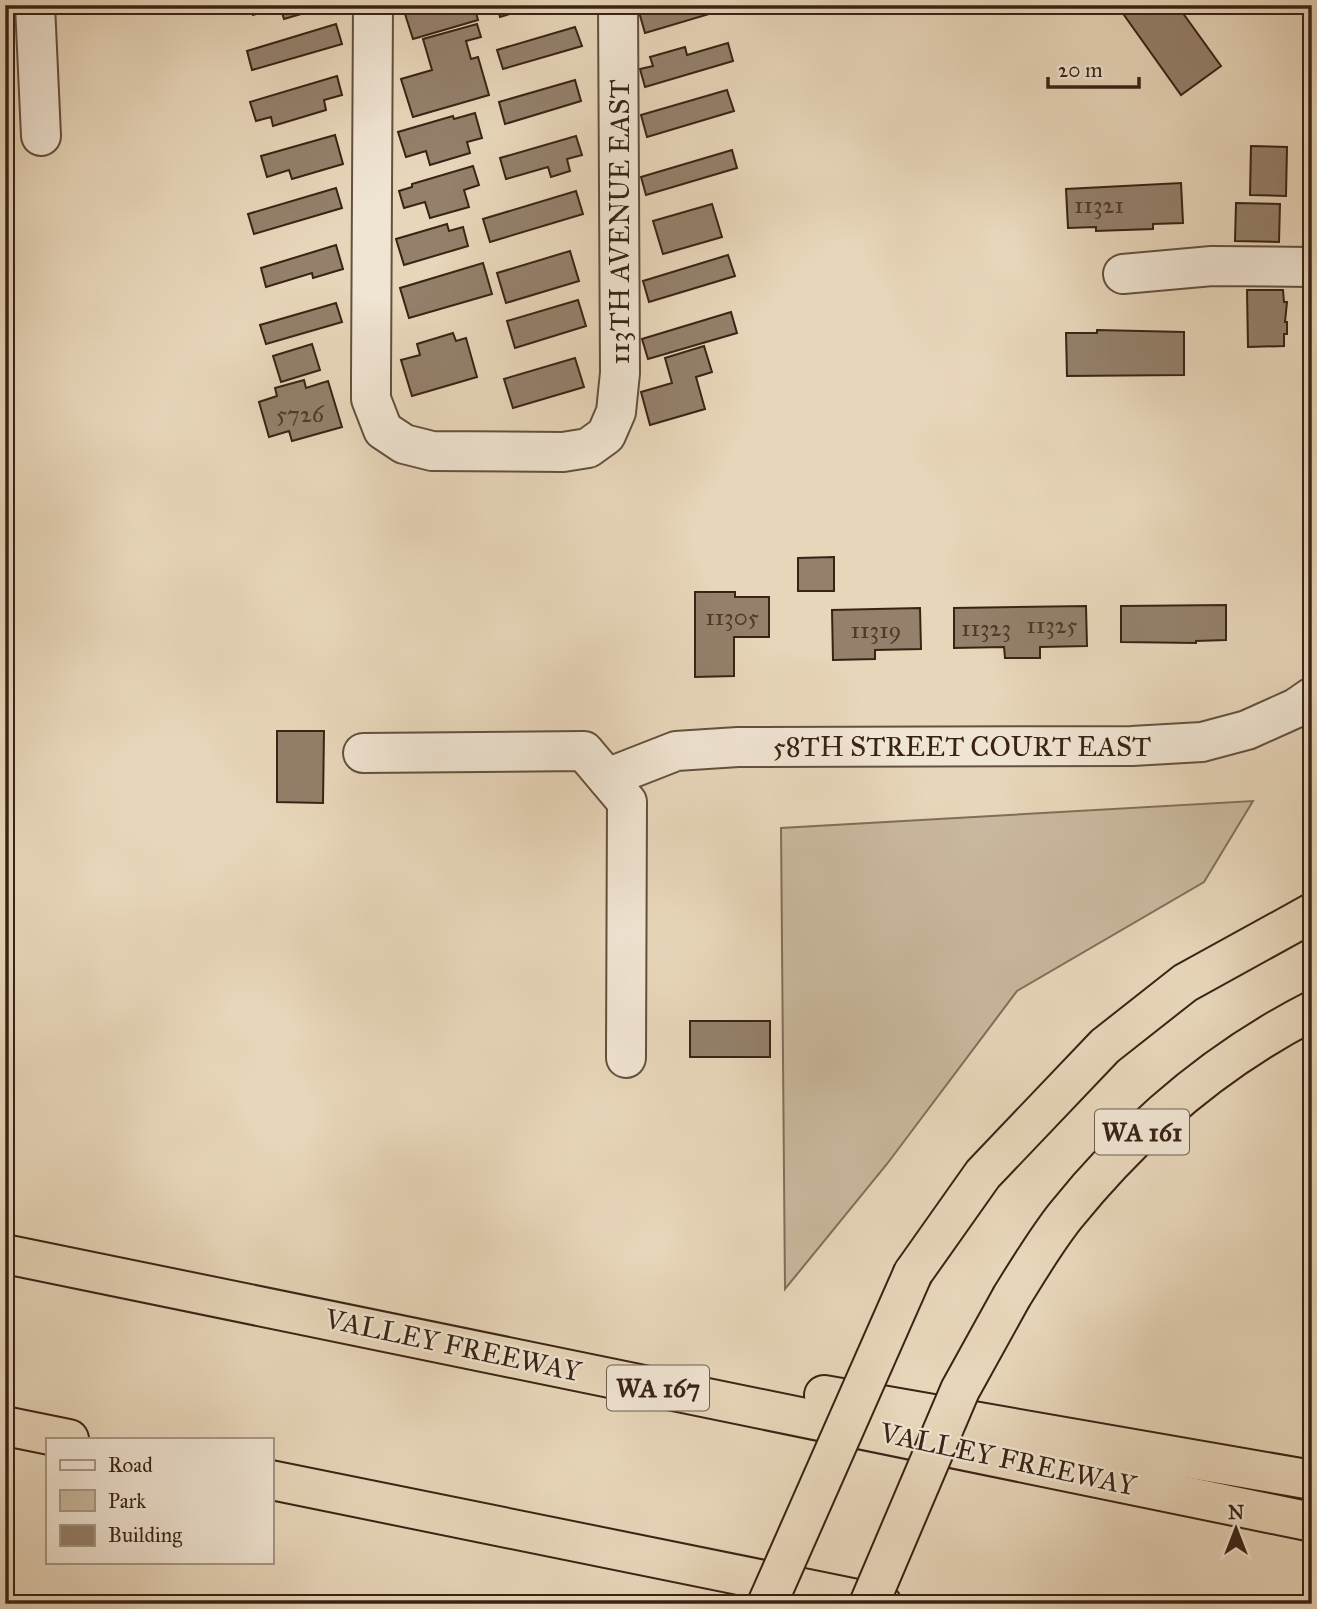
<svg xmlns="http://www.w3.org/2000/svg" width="1317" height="1609" viewBox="0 0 1317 1609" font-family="'IM FELL Great Primer',serif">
	<rect width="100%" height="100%" fill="#e8d6ba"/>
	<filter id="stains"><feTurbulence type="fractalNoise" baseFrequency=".00286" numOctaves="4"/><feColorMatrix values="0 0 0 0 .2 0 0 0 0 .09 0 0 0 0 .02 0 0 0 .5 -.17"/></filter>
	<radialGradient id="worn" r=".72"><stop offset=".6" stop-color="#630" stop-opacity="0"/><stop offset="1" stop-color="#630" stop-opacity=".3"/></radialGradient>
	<!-- green -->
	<polygon fill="#cab89e" stroke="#816e5a" stroke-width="2" points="1253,801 1204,882 1017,991 887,1164 785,1289 781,828"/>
	<!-- building -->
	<g fill="#94806b" stroke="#382315" stroke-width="2">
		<polygon points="250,5 332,5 284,19 280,6 253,15"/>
		<polygon points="451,5 474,5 478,20 413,39 405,14 432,6 433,11"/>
		<polygon points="497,5 539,5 500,17"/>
		<polygon points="637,5 732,5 733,7 645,33"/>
		<polygon points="1138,5 1177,5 1221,66 1181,95 1124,15"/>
		<polygon points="336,24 342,44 252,70 247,51"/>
		<polygon points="477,24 481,37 466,41 471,59 478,57 489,95 413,117 401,79 432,70 423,39"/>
		<polygon points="575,27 582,46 503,69 497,50"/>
		<polygon points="728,43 733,61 645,87 640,69 653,66 650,57 685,47 687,55"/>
		<polygon points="337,76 342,95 324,100 326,110 273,126 271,117 256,121 250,102"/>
		<polygon points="575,80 581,101 505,124 499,102"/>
		<polygon points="727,90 734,111 647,137 641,115"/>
		<polygon points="475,113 482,138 467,142 470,153 430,165 426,151 406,157 398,132 453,116 454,119"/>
		<polygon points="335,135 343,164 292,179 289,170 267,177 261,156"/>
		<polygon points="576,136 582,155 567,159 570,171 551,177 548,167 506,179 500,158"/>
		<polygon points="1251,146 1287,147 1286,196 1250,195"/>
		<polygon points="732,150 737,168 646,195 641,177"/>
		<polygon points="473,166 479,185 464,190 469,207 430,218 425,202 404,208 399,191 412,187 412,184"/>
		<polygon points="1181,183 1183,223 1153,224 1153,229 1096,231 1096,227 1068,228 1066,189"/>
		<polygon points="336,188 342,208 254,234 248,214"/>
		<polygon points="576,191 583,214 490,242 483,219"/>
		<polygon points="1236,203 1280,204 1279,242 1235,241"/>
		<polygon points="712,204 722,237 663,254 653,221"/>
		<polygon points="447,224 449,231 463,227 468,246 404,265 396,239"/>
		<polygon points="336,245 343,269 313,278 312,273 266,287 261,268"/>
		<polygon points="570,251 579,281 506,303 497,273"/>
		<polygon points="728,255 735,276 649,302 643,281"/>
		<polygon points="483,263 492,294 409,318 400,288"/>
		<polygon points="1247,290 1283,290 1284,302 1287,302 1285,322 1287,322 1287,334 1284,334 1284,346 1248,347"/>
		<polygon points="578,300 586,326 515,348 507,321"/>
		<polygon points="336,303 342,322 266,344 260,325"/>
		<polygon points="731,312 737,333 648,359 642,339"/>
		<polygon points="1097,330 1184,332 1184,375 1067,376 1066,333 1097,333"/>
		<polygon points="453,333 456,341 466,338 477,377 412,396 401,360 420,355 417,344"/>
		<polygon points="312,344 320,370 281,382 273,356"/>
		<polygon points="704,346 712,372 696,377 705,409 650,425 641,392 672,383 665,358"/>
		<polygon points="575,358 584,387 513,408 504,379"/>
		<polygon points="304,380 306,388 328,381 342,427 292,441 289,431 269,437 259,402 277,396 275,388"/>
		<polygon points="834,557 834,591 798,591 798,558"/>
		<polygon points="695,592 735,592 735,597 769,597 769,637 734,637 734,676 695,677"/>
		<polygon points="1226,605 1226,640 1196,641 1196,643 1121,642 1121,606"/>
		<polygon points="1086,606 1087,646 1040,647 1040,658 1005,658 1004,647 954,648 954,608"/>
		<polygon points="920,608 921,649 875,650 875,659 833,660 832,610"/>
		<polygon points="277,731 324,731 323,803 277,802"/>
		<rect x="690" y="1021" width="80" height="36"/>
	</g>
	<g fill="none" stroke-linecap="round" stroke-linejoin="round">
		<defs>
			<g id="minor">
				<polyline points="35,5 41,136"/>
				<polyline points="373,5 371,378 371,399 383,430 404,444 432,451 563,452 588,448 606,435 616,412 620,373 618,5"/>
				<polyline points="1123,274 1212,266 1312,267"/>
				<polyline points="363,753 584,751 627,802 626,1058"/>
				<polyline points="607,778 676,751 738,747 1132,746 1202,742 1247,730 1296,708 1312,697"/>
			</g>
			<g id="highway">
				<polyline points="5,1254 1312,1522"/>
				<polyline points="913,1273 983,1174 1105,1046 1185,983 1312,913"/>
				<path d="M1012,1296c17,-27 34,-56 54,-81 67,-83 150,-155 246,-204"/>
				<polyline points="824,1395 1312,1480"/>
				<polyline points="5,1426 69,1439"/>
				<polyline points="271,1480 882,1604"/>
			</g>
		</defs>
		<!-- minor casing -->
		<use href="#minor" stroke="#64503e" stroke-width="42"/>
		<!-- highway casing -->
		<use href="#highway" stroke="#382315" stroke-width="42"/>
		<!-- minor -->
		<use href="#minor" stroke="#f0e4d2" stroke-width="38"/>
		<!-- highway -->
		<use href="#highway" stroke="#e8d6ba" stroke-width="38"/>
		<defs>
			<g id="highway-bridge">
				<polyline points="767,1604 913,1273"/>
				<polyline points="869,1604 960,1390 1012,1296"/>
			</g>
		</defs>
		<!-- highway-bridge casing -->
		<use href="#highway-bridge" stroke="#382315" stroke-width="42" stroke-linecap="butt"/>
		<!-- highway-bridge -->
		<use href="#highway-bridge" stroke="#e8d6ba" stroke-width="38"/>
	</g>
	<g text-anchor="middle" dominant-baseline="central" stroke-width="5" stroke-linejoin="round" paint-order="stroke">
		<!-- number labels -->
		<g font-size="24" fill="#4f3a2a">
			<text x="1099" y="205">11321</text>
			<text x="300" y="414">5726</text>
			<text x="732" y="617">11305</text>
			<text x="1052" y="625">11325</text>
			<text x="986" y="628">11323</text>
			<text x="876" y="630">11319</text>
		</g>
		<!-- shield labels -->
		<g fill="#f0e4d2" stroke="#6f5d4e" stroke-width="2">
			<rect x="1095" y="1109.5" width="94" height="45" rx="5"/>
			<rect x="607" y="1365.5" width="102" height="45" rx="5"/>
		</g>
		<g font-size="26" font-weight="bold" fill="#382315">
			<text x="1142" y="1132">WA 161</text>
			<text x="658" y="1388">WA 167</text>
		</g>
		<!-- street labels -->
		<g font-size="28" fill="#382315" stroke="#f0e4d2">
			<text transform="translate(619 222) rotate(-90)">113TH AVENUE EAST</text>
			<text x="962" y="746">58TH STREET COURT EAST</text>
			<text transform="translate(453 1345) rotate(12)">VALLEY FREEWAY</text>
			<text transform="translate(1008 1459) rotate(12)">VALLEY FREEWAY</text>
		</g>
	</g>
	<!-- margin -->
	<rect width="1317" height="1609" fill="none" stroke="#e8d6ba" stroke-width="28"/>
	<rect x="7" y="7" width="1303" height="1595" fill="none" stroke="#382315" stroke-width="3.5"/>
	<rect x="14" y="14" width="1289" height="1581" fill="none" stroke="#382315" stroke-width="2"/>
	<!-- legend -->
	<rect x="46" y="1438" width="228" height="126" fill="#f0e4d2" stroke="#a69786" stroke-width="2"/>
	<rect x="60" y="1460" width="35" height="10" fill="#f0e4d2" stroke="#a69786" stroke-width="2"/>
	<text x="108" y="1472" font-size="21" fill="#382315">Road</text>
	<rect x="60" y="1490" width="35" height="21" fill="#cab89e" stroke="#a69786" stroke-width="2"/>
	<text x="108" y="1508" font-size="21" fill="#382315">Park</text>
	<rect x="60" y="1525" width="35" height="21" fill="#94806b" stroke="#a69786" stroke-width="2"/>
	<text x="108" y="1542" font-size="21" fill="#382315">Building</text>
	<!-- north arrow -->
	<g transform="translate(1236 1529)" stroke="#f0e4d2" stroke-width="5" paint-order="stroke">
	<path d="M0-5L12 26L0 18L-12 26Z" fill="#382315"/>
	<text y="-10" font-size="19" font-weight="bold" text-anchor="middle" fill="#382315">N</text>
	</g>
	<!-- scale -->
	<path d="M1048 77v10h91v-10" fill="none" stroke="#382315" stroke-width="3.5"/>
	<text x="1058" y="77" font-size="21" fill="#382315" stroke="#f0e4d2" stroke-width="5" paint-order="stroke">20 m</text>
	<rect width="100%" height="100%" filter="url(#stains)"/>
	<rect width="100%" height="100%" fill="url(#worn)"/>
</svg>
